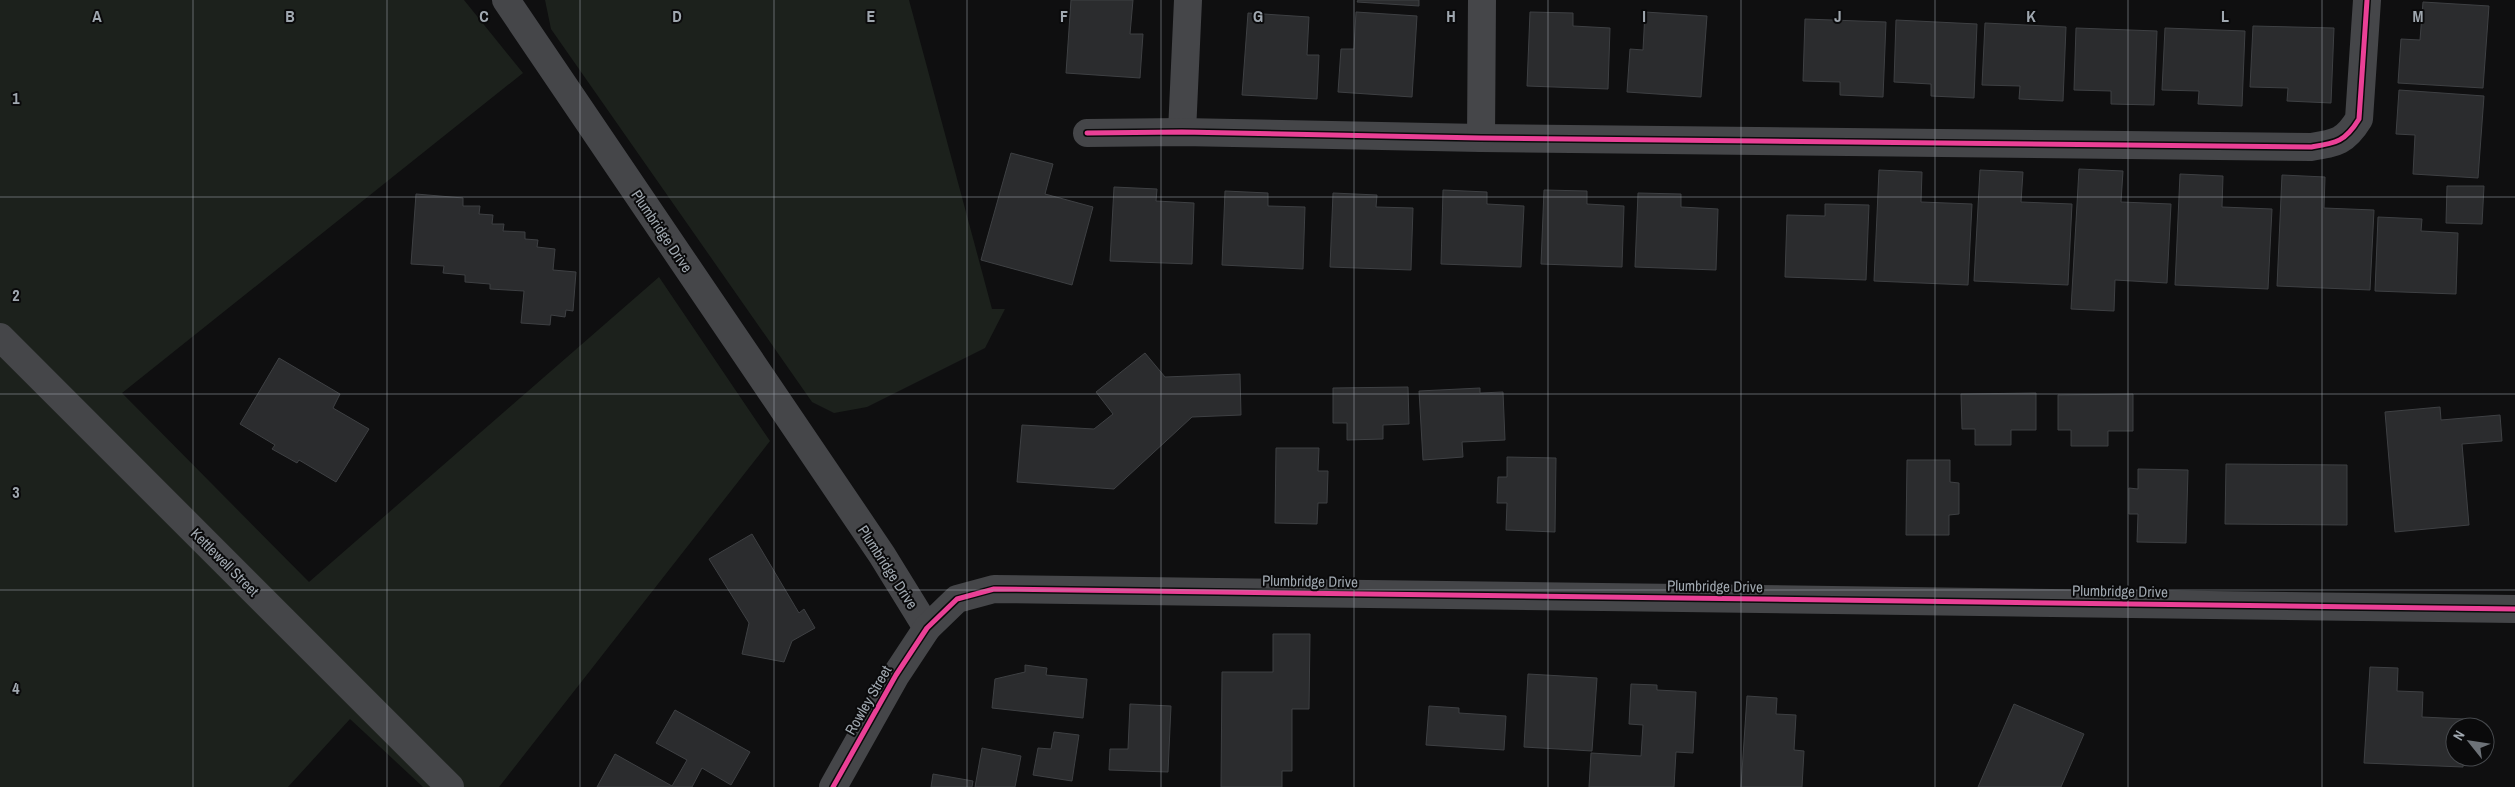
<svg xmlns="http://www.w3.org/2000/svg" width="2515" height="787" viewBox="0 0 2515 787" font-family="'Archivo Narrow',sans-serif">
	<rect width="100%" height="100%" fill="#0f0f10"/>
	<!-- green -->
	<g fill="#1c211c">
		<polygon points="0,0 464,0 523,73 122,393 309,582 659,277 770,441 499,787 423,787 350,719 288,787 0,787"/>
		<polygon points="545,0 909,0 992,309 1005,309 985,348 867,407 834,413 812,402 551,29"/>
	</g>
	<!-- building -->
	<g fill="#2b2c2e" stroke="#3e4043">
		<polygon points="1071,0 1133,0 1130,34 1143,34 1140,78 1066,73"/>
		<polygon points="1358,0 1419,0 1419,6 1357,2"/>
		<polygon points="2423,2 2489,6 2483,88 2398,83 2401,39 2420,40"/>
		<polygon points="1356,12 1417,16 1412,97 1338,92 1341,49 1354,49"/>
		<polygon points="1530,12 1573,13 1573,26 1610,28 1608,89 1527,86"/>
		<polygon points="1645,12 1707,16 1701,97 1627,92 1630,49 1643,50"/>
		<polygon points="1248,13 1309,17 1307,55 1319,55 1317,99 1242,95"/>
		<polygon points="1805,19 1886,22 1883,97 1840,95 1840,82 1803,81"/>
		<polygon points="1896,20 1977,24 1974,98 1931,96 1931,84 1894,82"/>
		<polygon points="1985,23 2066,27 2063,101 2019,99 2020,86 1982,85"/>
		<polygon points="2253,26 2334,28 2331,103 2287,101 2288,88 2250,87"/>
		<polygon points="2076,28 2157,31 2154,105 2111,104 2111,91 2074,90"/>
		<polygon points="2165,28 2245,31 2242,106 2198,104 2199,91 2162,90"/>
		<polygon points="2399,90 2484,96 2478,178 2413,174 2415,135 2396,134"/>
		<polygon points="1011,153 1053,164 1045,194 1093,207 1072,285 981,260"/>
		<polygon points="2079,169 2123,171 2121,202 2171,204 2167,283 2115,280 2114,311 2071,309"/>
		<polygon points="1879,170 1922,172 1921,202 1972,204 1968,285 1874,281"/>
		<polygon points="1980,170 2023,172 2021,202 2072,204 2068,285 1974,281"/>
		<polygon points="2180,174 2223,176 2222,207 2272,209 2268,289 2175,285"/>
		<polygon points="2282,175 2325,177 2324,208 2374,210 2370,290 2277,286"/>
		<polygon points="2447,186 2484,186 2482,224 2446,223"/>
		<polygon points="1114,187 1157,189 1156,201 1194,203 1192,264 1110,261"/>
		<polygon points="1443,190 1487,192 1487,204 1524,206 1521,267 1441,264"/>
		<polygon points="1544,190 1587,191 1587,204 1624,206 1622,267 1541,264"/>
		<polygon points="1225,191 1268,193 1268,206 1305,207 1303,269 1222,265"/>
		<polygon points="1333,193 1377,195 1376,207 1413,208 1411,270 1330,267"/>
		<polygon points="1638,193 1681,194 1681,207 1718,209 1716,270 1635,267"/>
		<polygon points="416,194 463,198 463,206 480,206 479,214 493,215 492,224 504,224 503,231 525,232 525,239 538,240 537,247 555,249 553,270 576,272 573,311 566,310 565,317 551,315 550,325 521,323 524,291 490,289 490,284 465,282 465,275 443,273 444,266 411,264"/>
		<polygon points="1825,204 1869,205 1866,280 1785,277 1787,215 1825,216"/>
		<polygon points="2378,217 2422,219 2421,231 2458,233 2456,294 2375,291"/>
		<polygon points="1145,353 1165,377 1240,374 1241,415 1192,417 1114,489 1017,482 1022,425 1094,429 1113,414 1096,392"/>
		<polygon points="279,358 340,394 333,408 369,429 336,482 299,460 297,463 272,449 275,445 240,424"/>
		<polygon points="1408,387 1409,424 1383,425 1383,439 1347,440 1347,423 1333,423 1333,388"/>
		<polygon points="1480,388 1480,393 1503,392 1505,440 1462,442 1463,457 1423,460 1419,391"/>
		<polygon points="2036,393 2036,430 2011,430 2011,445 1975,445 1975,429 1962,429 1961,394"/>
		<polygon points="2133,394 2133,431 2108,431 2108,446 2071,446 2071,430 2058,430 2058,395"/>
		<polygon points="2440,407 2441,420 2500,415 2502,441 2462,444 2469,525 2395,532 2385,412"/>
		<polygon points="1276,448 1319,448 1318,471 1328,471 1327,503 1318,503 1317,524 1275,523"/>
		<polygon points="1507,457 1556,458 1555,532 1506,530 1507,503 1497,503 1498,477 1507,477"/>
		<polygon points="1907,460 1950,460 1950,482 1959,483 1959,514 1949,515 1949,535 1906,535"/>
		<polygon points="2226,464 2347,465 2347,525 2225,524"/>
		<polygon points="2138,469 2188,470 2186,543 2137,542 2138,514 2129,514 2129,488 2138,489"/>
		<polygon points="752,534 799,613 804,609 815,628 792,641 784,662 742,654 749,623 709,559"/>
		<polygon points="1273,634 1310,634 1309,709 1292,709 1292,771 1282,771 1282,787 1221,787 1222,672 1273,672"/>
		<polygon points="1025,665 1047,668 1046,675 1087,679 1083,718 992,708 995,679 1025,672"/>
		<polygon points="2370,667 2398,668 2397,691 2423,692 2422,717 2465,719 2465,727 2455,727 2455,757 2464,757 2463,767 2364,763"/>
		<polygon points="1528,674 1597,678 1592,751 1524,747"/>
		<polygon points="1631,684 1657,685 1657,690 1696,692 1693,753 1676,752 1674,787 1589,787 1591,753 1641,756 1643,725 1629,724"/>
		<polygon points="1747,696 1777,698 1776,714 1796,715 1794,750 1804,751 1802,787 1741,787"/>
		<polygon points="1130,704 1171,706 1168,772 1109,770 1110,749 1128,749"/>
		<polygon points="2014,704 2084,734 2061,787 1978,787"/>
		<polygon points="1429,706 1459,708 1459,713 1506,716 1504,750 1426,745"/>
		<polygon points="675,710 750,752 731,785 702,768 692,787 597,787 615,754 672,786 687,760 656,743"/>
		<polygon points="1054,732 1079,735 1072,781 1033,775 1038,748 1051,749"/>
		<polygon points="982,748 1021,756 1015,787 975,787"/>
		<polygon points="933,774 973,781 972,787 931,787"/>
	</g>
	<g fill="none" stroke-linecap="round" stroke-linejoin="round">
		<!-- street -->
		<g stroke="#454649" stroke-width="28">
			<polyline points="506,0 882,555 927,628"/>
			<polyline points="1182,132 1188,0"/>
			<path d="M1087,133l95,-1 299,6 830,9c25,-4 34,-5 48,-28l8,-119"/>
			<polyline points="1481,138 1482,0"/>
			<polyline points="0,337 450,787"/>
			<polyline points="833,787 896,675 927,628 957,599 994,589 2515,609"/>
		</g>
		<defs>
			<g id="cycleway">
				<path d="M1087,133l95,-1 299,6 830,9c25,-4 34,-5 48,-28l8,-119"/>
				<polyline points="833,787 896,675 927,628 957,599 994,589 2515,609"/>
			</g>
		</defs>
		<!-- cycleway casing -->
		<use href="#cycleway" stroke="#0a0a0b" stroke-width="8"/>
		<!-- cycleway -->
		<use href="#cycleway" stroke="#ea4096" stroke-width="5"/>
	</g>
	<!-- grid -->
	<path fill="none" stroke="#a0a8b0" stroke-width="1" stroke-opacity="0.55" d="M193,0v787M387,0v787M580,0v787M774,0v787M967,0v787M1161,0v787M1354,0v787M1548,0v787M1741,0v787M1935,0v787M2128,0v787M2322,0v787M0,197h2515M0,394h2515M0,590h2515"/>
	<g text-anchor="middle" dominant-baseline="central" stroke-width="4" stroke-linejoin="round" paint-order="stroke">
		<!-- street labels -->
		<g font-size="15" fill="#a0a8b0" stroke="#0a0a0b">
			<text transform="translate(662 231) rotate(56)">Plumbridge Drive</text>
			<text transform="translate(225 562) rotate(45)">Kettlewell Street</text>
			<text transform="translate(888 567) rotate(57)">Plumbridge Drive</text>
			<text transform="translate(1310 581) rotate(1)">Plumbridge Drive</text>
			<text transform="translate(1715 586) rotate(1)">Plumbridge Drive</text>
			<text transform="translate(2120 591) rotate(1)">Plumbridge Drive</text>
			<text transform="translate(868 700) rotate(-60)">Rowley Street</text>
		</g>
	</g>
	<g font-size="16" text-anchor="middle" font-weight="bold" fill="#a0a8b0" stroke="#0a0a0b" stroke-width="4" stroke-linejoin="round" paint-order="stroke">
		<text x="97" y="22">A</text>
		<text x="290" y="22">B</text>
		<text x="484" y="22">C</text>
		<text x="677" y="22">D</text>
		<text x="871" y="22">E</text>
		<text x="1064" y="22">F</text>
		<text x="1258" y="22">G</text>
		<text x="1451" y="22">H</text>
		<text x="1644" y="22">I</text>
		<text x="1838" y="22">J</text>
		<text x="2031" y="22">K</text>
		<text x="2225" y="22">L</text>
		<text x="2418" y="22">M</text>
		<text x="16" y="104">1</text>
		<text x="16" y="301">2</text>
		<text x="16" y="498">3</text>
		<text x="16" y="694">4</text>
	</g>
	<!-- north arrow -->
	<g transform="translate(2470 742) rotate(300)"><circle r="24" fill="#0a0a0b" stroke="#46494d"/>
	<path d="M0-4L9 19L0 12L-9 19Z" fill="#6d7278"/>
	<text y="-8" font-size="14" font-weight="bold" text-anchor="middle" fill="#a0a8b0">N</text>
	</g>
</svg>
